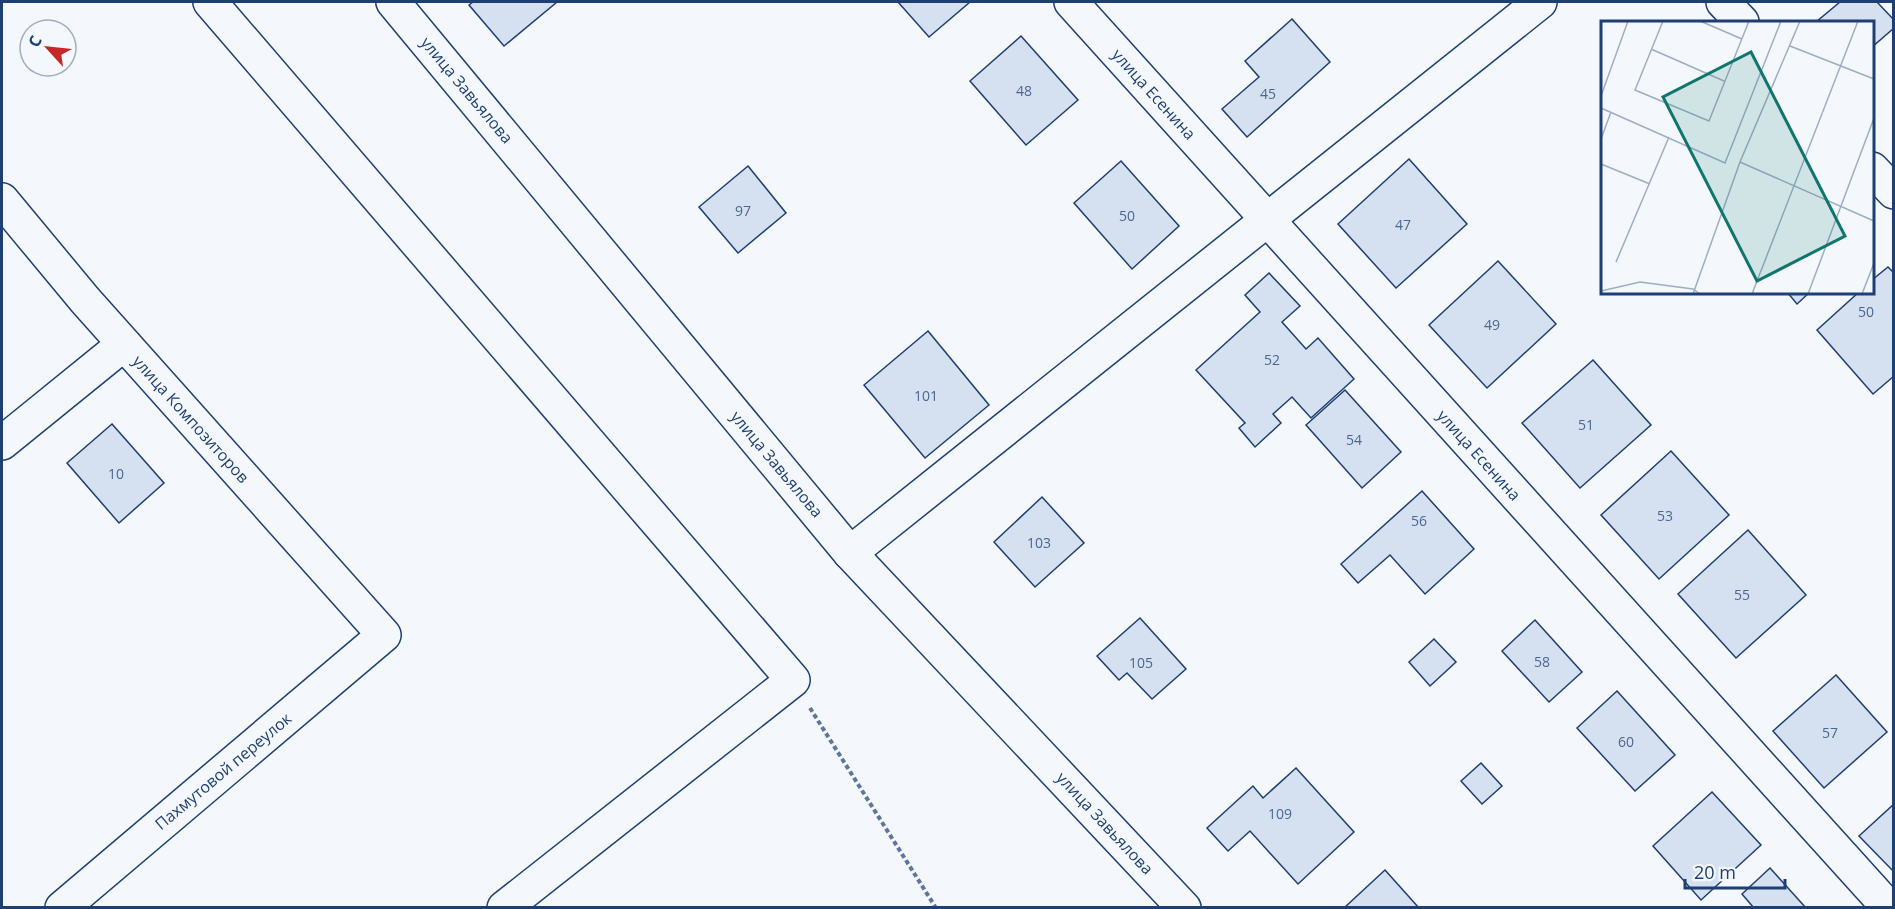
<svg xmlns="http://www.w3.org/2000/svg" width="1895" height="909" viewBox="0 0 1895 909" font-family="'Open Sans',sans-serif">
	<rect width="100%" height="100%" fill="#f4f7fb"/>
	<!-- building -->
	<g fill="#d5e0f0" stroke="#1d3f73" stroke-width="1.5">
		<polygon points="473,2 557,2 504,46 469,5"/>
		<polygon points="898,2 970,2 929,37"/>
		<polygon points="1840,2 1877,2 1894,20 1894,28 1872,47 1872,22 1816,22"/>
		<polygon points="1292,19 1330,62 1247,137 1222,109 1259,77 1245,61"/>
		<polygon points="1021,36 1078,100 1026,145 970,81"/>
		<polygon points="1409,159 1467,224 1396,288 1338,224"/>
		<polygon points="1121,161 1179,226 1132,269 1074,203"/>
		<polygon points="748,166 786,213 738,253 699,207"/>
		<polygon points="1498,261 1556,324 1487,388 1429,325"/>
		<polygon points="1888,267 1894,273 1894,376 1873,394 1817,330 1859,292 1872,292 1872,280"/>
		<polygon points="1269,273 1300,306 1282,322 1306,349 1318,338 1354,379 1311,418 1292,397 1273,414 1281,423 1255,447 1239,428 1245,423 1196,370 1260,312 1245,295"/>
		<polygon points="1787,292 1810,292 1797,304"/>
		<polygon points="928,331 989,405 925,458 864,385"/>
		<polygon points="1593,360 1651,425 1580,488 1522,423"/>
		<polygon points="1345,390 1401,452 1362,488 1306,425"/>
		<polygon points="112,424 164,483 119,523 67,463"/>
		<polygon points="1671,451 1729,515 1659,579 1601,515"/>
		<polygon points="1422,491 1474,549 1425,594 1390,555 1358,583 1341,564"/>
		<polygon points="1042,497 1084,543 1035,587 994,542"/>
		<polygon points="1748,530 1806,595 1736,658 1678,594"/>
		<polygon points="1140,618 1186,669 1152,699 1127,673 1119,680 1097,656"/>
		<polygon points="1535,620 1582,672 1549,702 1502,651"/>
		<polygon points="1434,639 1456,662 1430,686 1409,662"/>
		<polygon points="1836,675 1887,732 1824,788 1773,731"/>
		<polygon points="1617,691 1675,755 1635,791 1577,728"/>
		<polygon points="1481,763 1502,786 1482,804 1461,781"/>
		<polygon points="1296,768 1354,832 1298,884 1250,831 1228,851 1207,828 1253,786 1263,798"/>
		<polygon points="1712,792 1761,845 1701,900 1653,846"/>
		<polygon points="1894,804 1894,872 1859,836"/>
		<polygon points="1770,868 1806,908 1754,908 1742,894"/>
		<polygon points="1385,870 1419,908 1344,908"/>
	</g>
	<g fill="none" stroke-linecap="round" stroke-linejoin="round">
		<defs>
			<g id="minor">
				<polyline points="210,2 793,680 504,908"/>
				<polyline points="393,2 850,553 1184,908"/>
				<polyline points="1071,2 1889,908"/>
				<polyline points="1723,2 1742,22"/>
				<polyline points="1872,169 1894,192"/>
				<polyline points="2,200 85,300 384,635 62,908"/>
				<polyline points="2,443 124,344"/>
				<polyline points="850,553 1540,2"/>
			</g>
		</defs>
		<!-- minor casing -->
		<use href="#minor" stroke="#1d3f73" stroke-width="36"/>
		<!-- path -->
		<polyline stroke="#5e769c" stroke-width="4" stroke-dasharray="4.5 3" stroke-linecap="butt" points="810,708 936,908"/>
		<!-- minor -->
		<use href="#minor" stroke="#f4f7fb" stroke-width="33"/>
	</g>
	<g text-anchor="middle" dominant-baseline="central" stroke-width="4.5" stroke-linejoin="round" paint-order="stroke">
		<!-- number labels -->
		<g font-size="14" fill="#4b6792">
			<text x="1024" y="90">48</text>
			<text x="1268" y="93">45</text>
			<text x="743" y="210">97</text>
			<text x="1127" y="215">50</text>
			<text x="1403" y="224">47</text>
			<text x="1866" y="311">50</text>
			<text x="1492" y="324">49</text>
			<text x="1272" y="359">52</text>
			<text x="926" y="395">101</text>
			<text x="1586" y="424">51</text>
			<text x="1354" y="439">54</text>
			<text x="116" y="473">10</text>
			<text x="1665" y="515">53</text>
			<text x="1419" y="520">56</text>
			<text x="1039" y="542">103</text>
			<text x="1742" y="594">55</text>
			<text x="1542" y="661">58</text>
			<text x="1141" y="662">105</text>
			<text x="1830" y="732">57</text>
			<text x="1626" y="741">60</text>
			<text x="1280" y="813">109</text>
		</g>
		<!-- street labels -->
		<g font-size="16" fill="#1d3f73" stroke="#f4f7fb">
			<text transform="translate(467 90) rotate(50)">улица Завьялова</text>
			<text transform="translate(1154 94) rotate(48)">улица Есенина</text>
			<text transform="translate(191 419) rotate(48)">улица Композиторов</text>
			<text transform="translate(1479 455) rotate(48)">улица Есенина</text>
			<text transform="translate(777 464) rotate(50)">улица Завьялова</text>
			<text transform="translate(223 771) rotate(-40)">Пахмутовой переулок</text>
			<text transform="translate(1105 823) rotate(47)">улица Завьялова</text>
		</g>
	</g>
	<!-- overview -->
	<g transform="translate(1601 21)">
		<rect width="273" height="273" fill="#f4f7fb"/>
		<path fill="none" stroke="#9eadc5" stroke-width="1.5" d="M62,0l-28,69 74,31 40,-100M99,0l42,18M189,25l84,33M50,28l73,32M0,75l27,-75M0,87l124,55 56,-142M0,118l10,-27M139,141l134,59M0,143l49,20M15,241l53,-125M0,270l39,-9 53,7 7,5M92,273l47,-132 60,-141M151,273l106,-273M207,273l66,-176M261,273l12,-31"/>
		<path fill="#0f766e" fill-opacity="0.15" stroke="#0f766e" stroke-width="3" d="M150,31l94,184 -88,45 -94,-184z"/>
		<rect width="273" height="273" fill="none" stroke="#1d3f73" stroke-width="3"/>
	</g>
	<!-- border -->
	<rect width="1895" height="909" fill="none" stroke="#1d3f73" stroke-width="6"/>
	<!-- north arrow -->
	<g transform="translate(48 48) rotate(297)"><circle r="28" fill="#f4f7fb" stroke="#9eadc5" stroke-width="1.5"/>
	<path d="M0-4.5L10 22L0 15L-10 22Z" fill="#c62828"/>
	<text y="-9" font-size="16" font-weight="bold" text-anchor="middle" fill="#1d3f73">С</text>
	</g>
	<!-- scale -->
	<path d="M1685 879v9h100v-9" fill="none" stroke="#1d3f73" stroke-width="3"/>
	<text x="1694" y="879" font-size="18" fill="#1d3f73" stroke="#f4f7fb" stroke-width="4.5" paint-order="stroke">20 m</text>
</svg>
